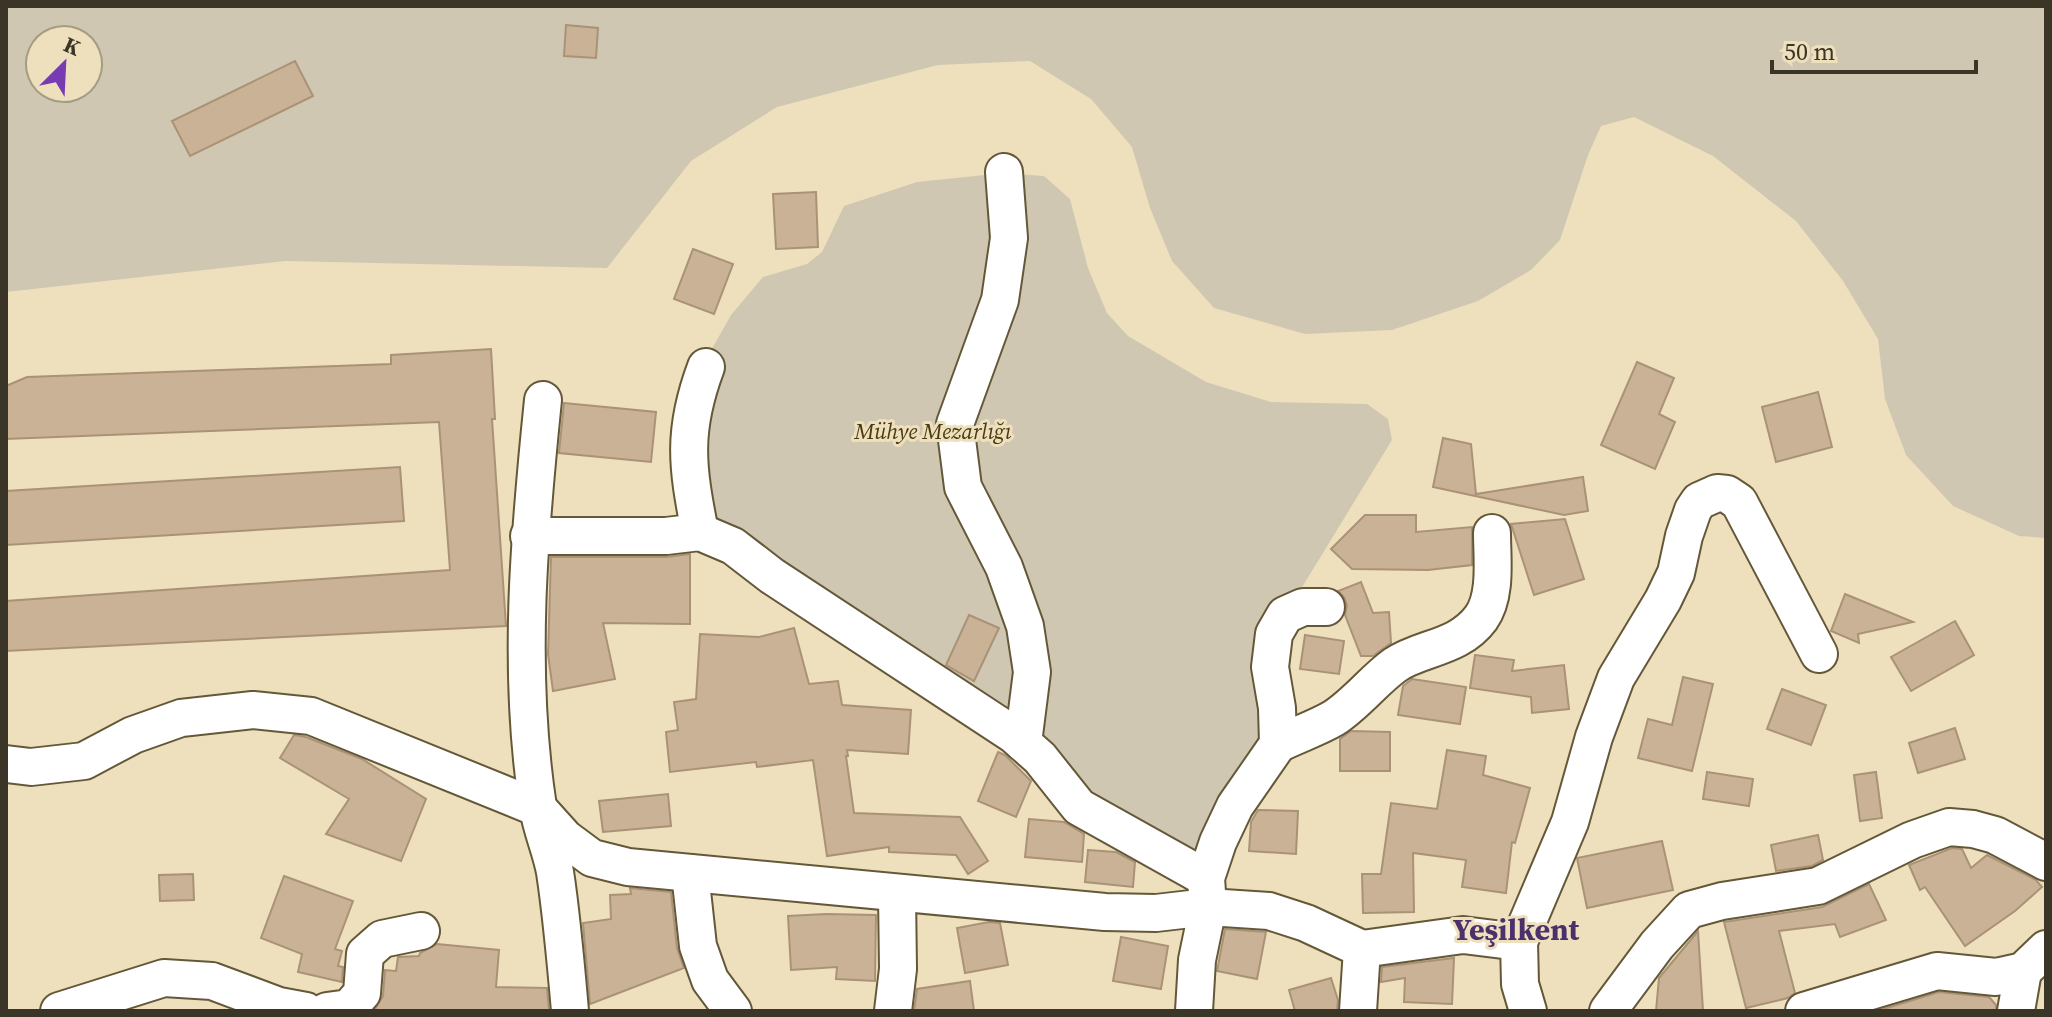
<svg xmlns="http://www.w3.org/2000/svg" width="2052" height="1017" viewBox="0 0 2052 1017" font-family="'Source Serif 4',serif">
	<rect width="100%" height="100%" fill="#eee0bd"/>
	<!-- green -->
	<g fill="#d0c7b2" fill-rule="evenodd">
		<path d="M6,6h2040v532l-27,-2 -66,-30 -47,-51 -21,-56 -7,-60 -35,-58 -47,-60 -83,-65 -79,-39 -33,9 -13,29 -28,85 -29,30 -53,31 -86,29 -87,4 -91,-26 -42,-47 -22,-53 -18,-61 -41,-48 -61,-38 -92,4 -161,42 -86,54 -84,107 -322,-7 -279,31zM40,40h48v48h-48z"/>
		<polygon points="1004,173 1044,176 1070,199 1088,268 1107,313 1128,336 1206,382 1271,402 1367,404 1388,419 1392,440 1285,615 1277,708 1206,878 690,507 700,370 731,315 763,277 807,264 822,252 844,206 917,182"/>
	</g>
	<!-- building -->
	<g fill="#cab297" stroke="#aa9277" stroke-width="2">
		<polygon points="566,25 598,28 596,58 564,56"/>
		<polygon points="295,61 313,96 190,156 172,121"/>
		<polygon points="816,192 818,247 776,249 773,194"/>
		<polygon points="693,249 733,264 714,314 674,299"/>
		<polygon points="491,349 495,419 492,419 506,626 6,651 6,601 450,570 439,422 6,439 6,386 27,377 391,364 391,355"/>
		<polygon points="1637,362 1674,378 1659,414 1675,422 1655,469 1601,445"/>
		<polygon points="1818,392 1832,447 1776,462 1762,407"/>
		<polygon points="564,403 656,412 651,462 559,453"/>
		<polygon points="1443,438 1471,444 1476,494 1583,477 1588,511 1564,515 1433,487"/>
		<polygon points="400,467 404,521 6,545 6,491"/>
		<polygon points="1365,515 1416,515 1416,532 1472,527 1472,565 1428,570 1352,569 1331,549"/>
		<polygon points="1565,519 1584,579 1534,595 1511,524"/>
		<polygon points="690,554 690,624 603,623 615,679 553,691 548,654 551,557 666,557"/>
		<polygon points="1361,582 1373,613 1389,612 1391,643 1373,656 1361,656 1345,615 1347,606 1344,597 1338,591"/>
		<polygon points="1845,594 1913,622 1858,634 1859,643 1831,631"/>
		<polygon points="969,615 999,628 974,681 946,665"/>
		<polygon points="1955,621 1974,655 1911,691 1891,657"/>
		<polygon points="794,628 809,684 838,681 842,705 911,710 908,754 847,750 848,756 846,756 854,813 960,817 988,861 968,874 956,855 889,852 889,847 827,856 813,760 757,767 756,762 670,772 666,732 678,730 674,702 696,699 700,634 759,637"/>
		<polygon points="1305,635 1344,641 1339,674 1300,669"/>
		<polygon points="1475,655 1514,660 1512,671 1564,665 1569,709 1532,713 1531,697 1470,688"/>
		<polygon points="1683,677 1713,684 1692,771 1638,758 1648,719 1672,725"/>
		<polygon points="1412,679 1466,687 1460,724 1398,715 1403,686"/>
		<polygon points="1782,689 1826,705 1811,745 1767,729"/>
		<polygon points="1955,728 1965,759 1918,773 1909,743"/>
		<polygon points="1351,731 1390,732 1390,771 1340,771 1340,739"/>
		<polygon points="294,735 306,737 362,759 426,799 401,861 326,834 349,799 280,758"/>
		<polygon points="1447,750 1486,756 1483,775 1530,788 1515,843 1512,842 1506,893 1462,887 1466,860 1413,853 1414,912 1363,913 1362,874 1381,874 1391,803 1437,809"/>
		<polygon points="998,752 1005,755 1031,781 1016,817 978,801"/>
		<polygon points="1707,772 1753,779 1749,806 1703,799"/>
		<polygon points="1876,772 1882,818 1860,821 1854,775"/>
		<polygon points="668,794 671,826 603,832 599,801"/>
		<polygon points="1258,810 1298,811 1296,854 1249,851 1251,822"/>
		<polygon points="1029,819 1064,822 1084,834 1082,862 1025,857"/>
		<polygon points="1818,835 1823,860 1812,866 1776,871 1771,845"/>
		<polygon points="1662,841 1673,890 1587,908 1577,858"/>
		<polygon points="1952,848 1962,849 1971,868 1987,855 2036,880 2042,887 2015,911 1965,946 1925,887 1920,890 1909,865"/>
		<polygon points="1088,850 1116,852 1135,862 1133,887 1085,882"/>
		<polygon points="193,874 194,900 160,901 159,875"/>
		<polygon points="284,876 353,901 335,949 342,951 338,966 343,967 342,982 298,972 302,954 261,938"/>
		<polygon points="1869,884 1886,920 1840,937 1835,924 1779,931 1795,993 1788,998 1746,1008 1724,922 1822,907"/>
		<polygon points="630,888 671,892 677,948 684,968 590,1004 583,923 611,919 610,895 631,894"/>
		<polygon points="826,914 876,915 875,981 836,979 837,967 791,970 788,916"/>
		<polygon points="989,922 1000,923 1008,965 965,973 957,928"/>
		<polygon points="1225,929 1266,932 1257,979 1217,971"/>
		<polygon points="1698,931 1703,1011 1656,1011 1659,978"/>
		<polygon points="1121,937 1168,946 1161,989 1113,981"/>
		<polygon points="437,944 499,950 496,987 547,988 549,1011 374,1011 383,996 385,970 396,971 398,957 419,956 420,953"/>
		<polygon points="1454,958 1452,1004 1404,1002 1405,978 1381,982 1382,967"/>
		<polygon points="1331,978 1338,1000 1337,1011 1295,1011 1289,990"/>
		<polygon points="970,981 974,1011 914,1011 917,989"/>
		<polygon points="1939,992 1989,997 1996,1005 1996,1011 1877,1011"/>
	</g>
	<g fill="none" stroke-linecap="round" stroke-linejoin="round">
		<defs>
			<g id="minor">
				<polyline points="1004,172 1009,238 1000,300 955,424 963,487 1004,567 1025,626 1032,672 1023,743"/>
				<path d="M543,400c-14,136 -26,271 -5,407 3,22 13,43 17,65 7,46 11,93 15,139"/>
				<path d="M700,532c-13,-65 -18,-101 6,-165"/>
				<polyline points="529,536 666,536 700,532 733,546 772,576 1014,735 1040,758 1079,807 1206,878"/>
				<path d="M1278,744c18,-9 39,-16 56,-26 23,-15 40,-38 61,-53 26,-18 63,-16 86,-47 16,-22 11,-60 11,-85"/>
				<polyline points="6,764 31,767 84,761 133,735 181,718 253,710 311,716 538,808 565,838 592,858 628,867 1105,912 1156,913 1208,907 1269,911 1306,923 1362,949 1463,935 1519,942"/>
				<polyline points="690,873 698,946 710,980 733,1011"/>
				<polyline points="59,1011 164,978 212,981 279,1006 306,1011"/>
				<polyline points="327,1011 349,1008 362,993 365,954 382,939 421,931"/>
				<polyline points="893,1011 898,969 897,894"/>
				<polyline points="1194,1011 1197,960 1208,907 1206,878 1218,842 1235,806 1278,744 1277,708 1270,667 1274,634 1285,615 1303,607 1326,607"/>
				<polyline points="1358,1011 1362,949"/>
				<polyline points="1528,1011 1520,984 1519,942 1570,822 1594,737 1616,678 1663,600 1676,573 1684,536 1693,510 1699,501 1717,493 1727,494 1739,502 1819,654"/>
				<polyline points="1608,1011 1657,945 1689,910 1722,901 1818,886 1912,840 1949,827 1973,829 1995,835 2046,862"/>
				<polyline points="1804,1011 1937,971 1996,977 2023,971 2046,949"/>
				<polyline points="2016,1011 2023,971"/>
			</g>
		</defs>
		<!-- minor casing -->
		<use href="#minor" stroke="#645839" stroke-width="40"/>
		<!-- minor -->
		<use href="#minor" stroke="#fff" stroke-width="36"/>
	</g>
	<g text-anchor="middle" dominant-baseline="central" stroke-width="6" stroke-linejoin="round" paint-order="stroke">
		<!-- park labels -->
		<g font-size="22" font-style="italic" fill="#4a3b12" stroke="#eee0bd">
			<text x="933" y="431">Mühye Mezarlığı</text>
		</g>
		<!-- district labels -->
		<g font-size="30" font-weight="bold" fill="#4b306b" stroke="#eee0bd">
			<text x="1516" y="929">Yeşilkent</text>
		</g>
	</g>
	<!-- border -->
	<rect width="2052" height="1017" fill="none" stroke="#3b3528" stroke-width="16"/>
	<!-- north arrow -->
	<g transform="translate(64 64) rotate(24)"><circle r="38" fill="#eee0bd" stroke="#a69c81" stroke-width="2"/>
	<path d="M0-6L14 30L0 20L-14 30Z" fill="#773cb2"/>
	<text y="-12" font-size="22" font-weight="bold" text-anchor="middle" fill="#3b3528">K</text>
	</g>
	<!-- scale -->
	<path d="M1772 60v12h204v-12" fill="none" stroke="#3b3528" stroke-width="4"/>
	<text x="1784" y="60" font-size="24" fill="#3b3528" stroke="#eee0bd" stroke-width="6" paint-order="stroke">50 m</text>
</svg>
